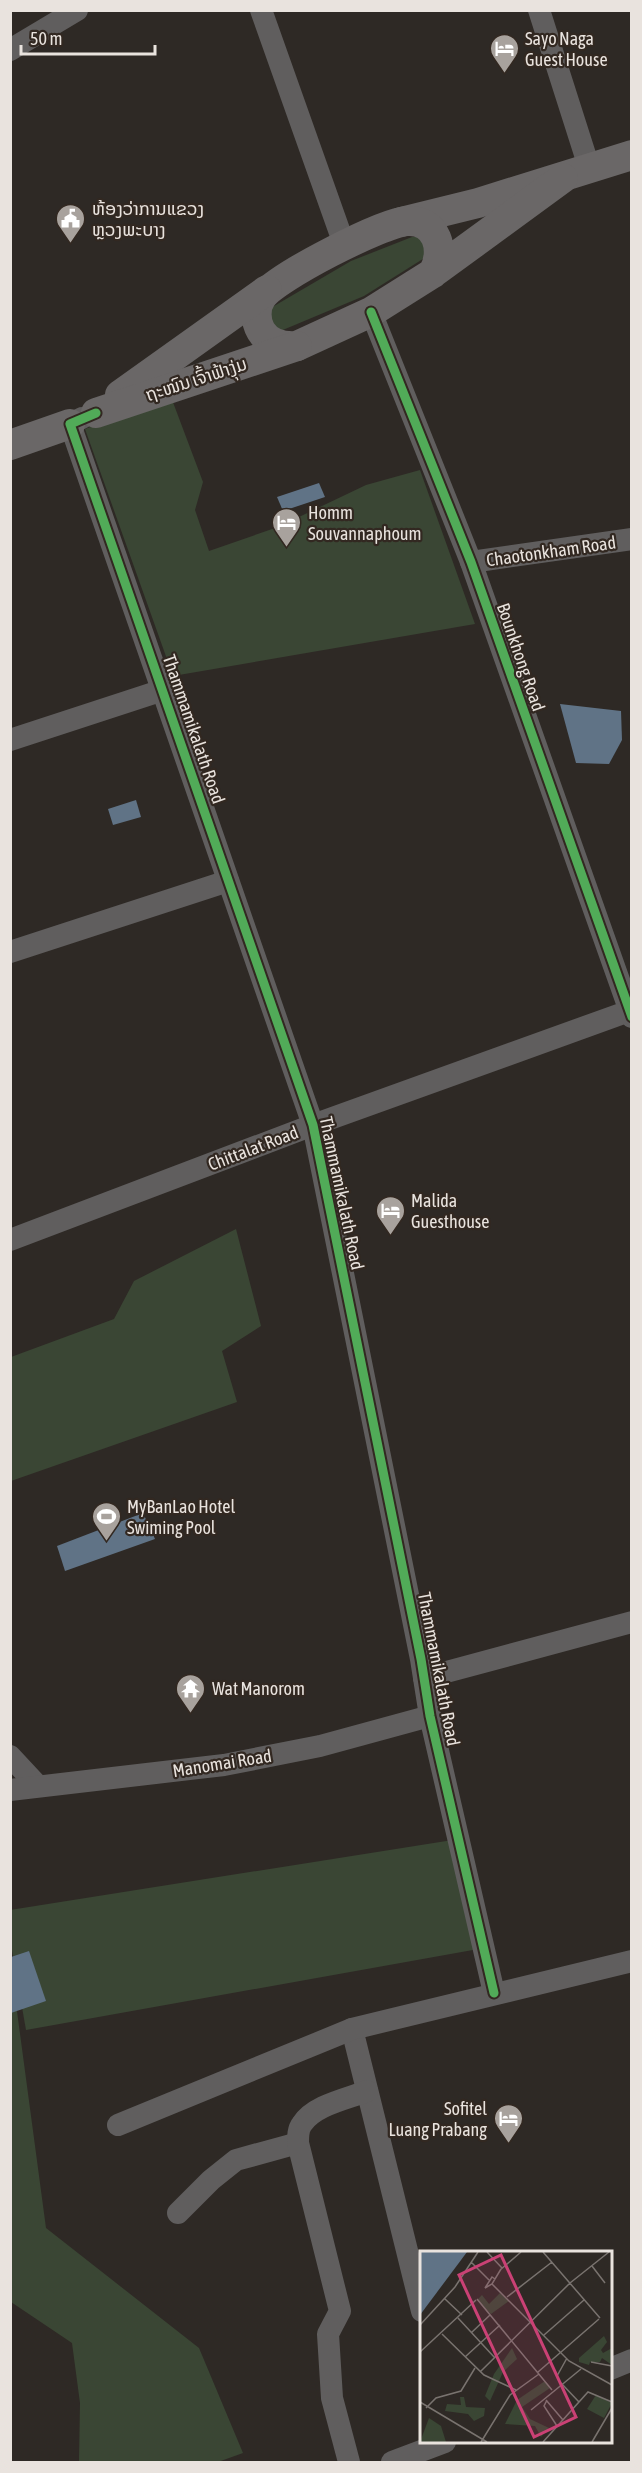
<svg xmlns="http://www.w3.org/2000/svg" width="642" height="2473" viewBox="0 0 642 2473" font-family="'Asap Condensed','Noto Sans Lao',sans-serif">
	<rect width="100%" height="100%" fill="#2e2925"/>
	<!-- green -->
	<g fill="#3a4634">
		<polygon points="412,237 425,237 426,257 364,296 278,332 266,330 269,309 351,261"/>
		<polygon points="171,397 203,482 195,510 209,551 278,527 366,485 420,470 475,624 173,676 85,429"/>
		<polygon points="236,1229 261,1326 222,1351 237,1402 11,1481 11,1357 114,1319 134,1281"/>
		<polygon points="459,1839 484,1948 26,2030 11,1945 10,1910"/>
		<polygon points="10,1959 46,2228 199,2348 243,2453 218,2462 79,2462 80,2403 72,2343 11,2302"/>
	</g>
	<!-- water -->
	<g fill="#607386">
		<polygon points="319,483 325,497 283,511 277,497"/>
		<polygon points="560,704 621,711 622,740 609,764 576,763"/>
		<polygon points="136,800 141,817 113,825 108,809"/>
		<polygon points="143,1513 155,1539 65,1571 57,1546"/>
		<polygon points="29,1951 46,2001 11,2013 11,1957"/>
	</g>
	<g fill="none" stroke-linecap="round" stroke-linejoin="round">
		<!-- minor -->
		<g stroke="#605e5e" stroke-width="22">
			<polyline points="261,10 344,244"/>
			<polyline points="539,10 589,167"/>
			<polyline points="10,50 77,10"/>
			<polyline points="371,312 471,562 632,1017"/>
			<polyline points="82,418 70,424 313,1125 421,1659 430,1716 494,1993"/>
			<polyline points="471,562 632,539"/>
			<polyline points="10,740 163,690"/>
			<polyline points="10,952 228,881"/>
			<polyline points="10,1240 313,1125 632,1010"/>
			<polyline points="424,1678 632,1622"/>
			<polyline points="10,1756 37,1785"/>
			<polyline points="10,1790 224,1765 320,1746 430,1716"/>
			<polyline points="352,2029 422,2311"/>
			<polyline points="118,2125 352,2029 632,1961"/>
			<polyline points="178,2213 211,2180 236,2160 298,2143"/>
			<polyline points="610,2369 632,2360"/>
			<path d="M349,2462l-17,-64 -4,-64 12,-23 -42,-168c0,-6 0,-14 4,-19 12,-19 45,-25 65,-33"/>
			<polyline points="392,2462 445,2442"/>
		</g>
		<!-- major -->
		<g stroke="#6a6767" stroke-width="30">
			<polyline points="401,222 478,203 632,155"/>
			<path d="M433,273c13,-22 4,-54 -26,-52 -25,2 -131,56 -145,76 -7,9 -7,24 -1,34 8,13 22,16 36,15l74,-34 62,-39 130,-95"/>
			<polyline points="120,395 267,290"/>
			<polyline points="96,413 297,346"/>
			<polyline points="10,445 70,424"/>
		</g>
		<defs>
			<g id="cycleway">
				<polyline points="371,312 471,562 632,1017"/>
				<polyline points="96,413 70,424 313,1125 421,1659 430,1716 494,1993"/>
			</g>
		</defs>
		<!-- cycleway casing -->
		<use href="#cycleway" stroke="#322821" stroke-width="13"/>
		<!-- cycleway -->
		<use href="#cycleway" stroke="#51ab58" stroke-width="9"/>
	</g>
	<!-- icons -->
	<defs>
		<symbol id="hotel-pin" viewBox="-11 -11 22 30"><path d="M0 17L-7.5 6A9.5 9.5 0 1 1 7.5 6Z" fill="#a8a29d" stroke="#322821"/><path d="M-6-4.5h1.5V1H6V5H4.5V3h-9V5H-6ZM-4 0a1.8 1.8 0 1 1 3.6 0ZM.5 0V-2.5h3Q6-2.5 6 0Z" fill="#fff"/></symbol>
		<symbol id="civic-pin" viewBox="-11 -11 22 30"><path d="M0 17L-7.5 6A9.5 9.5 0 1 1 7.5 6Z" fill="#a8a29d" stroke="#322821"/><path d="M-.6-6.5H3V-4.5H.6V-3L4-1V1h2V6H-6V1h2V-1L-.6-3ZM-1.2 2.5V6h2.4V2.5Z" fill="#fff"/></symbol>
		<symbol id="stadium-pin" viewBox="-11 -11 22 30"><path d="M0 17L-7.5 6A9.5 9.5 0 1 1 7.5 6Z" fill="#a8a29d" stroke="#322821"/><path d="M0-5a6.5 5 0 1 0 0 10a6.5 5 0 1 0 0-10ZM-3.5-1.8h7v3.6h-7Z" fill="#fff"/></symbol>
		<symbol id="temple-pin" viewBox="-11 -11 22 30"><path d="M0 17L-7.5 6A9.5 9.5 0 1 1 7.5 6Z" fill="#a8a29d" stroke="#322821"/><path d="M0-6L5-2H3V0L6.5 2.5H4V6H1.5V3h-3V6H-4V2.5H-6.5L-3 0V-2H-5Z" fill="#fff"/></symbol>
	</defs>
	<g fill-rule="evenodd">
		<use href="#hotel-pin" x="488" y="32" width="33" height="45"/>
		<use href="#civic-pin" x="54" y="202" width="33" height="45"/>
		<use href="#hotel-pin" x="270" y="506" width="33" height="45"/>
		<use href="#hotel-pin" x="374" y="1194" width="33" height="45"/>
		<use href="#stadium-pin" x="90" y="1500" width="33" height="45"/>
		<use href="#temple-pin" x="174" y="1672" width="33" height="45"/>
		<use href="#hotel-pin" x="492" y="2102" width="33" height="45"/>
	</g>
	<g text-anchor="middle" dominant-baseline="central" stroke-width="4.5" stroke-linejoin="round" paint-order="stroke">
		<!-- poi labels -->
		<g font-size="18" fill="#e9e3de" stroke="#322821" text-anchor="start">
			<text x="525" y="38">Sayo Naga<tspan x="525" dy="21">Guest House</tspan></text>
			<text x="92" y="208">ຫ້ອງວ່າການແຂວງ<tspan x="92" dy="21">ຫຼວງພະບາງ</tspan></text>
			<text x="308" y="512">Homm<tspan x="308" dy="21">Souvannaphoum</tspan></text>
			<text x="411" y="1200">Malida<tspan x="411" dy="21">Guesthouse</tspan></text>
			<text x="127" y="1506">MyBanLao Hotel<tspan x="127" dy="21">Swiming Pool</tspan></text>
			<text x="212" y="1688">Wat Manorom</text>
			<text x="487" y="2108" text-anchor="end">Sofitel<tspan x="487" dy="21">Luang Prabang</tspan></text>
		</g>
		<!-- street labels -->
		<g font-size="18" fill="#e9e3de" stroke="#322821">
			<text transform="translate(196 379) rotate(-18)">ຖະໜົນ ເຈົ້າຟ້າງຸ່ມ</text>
			<text transform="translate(551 551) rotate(-8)">Chaotonkham Road</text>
			<text transform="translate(521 657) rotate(71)">Bounkhong Road</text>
			<text transform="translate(194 729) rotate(71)">Thammamikalath Road</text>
			<text transform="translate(253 1148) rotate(-21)">Chittalat Road</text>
			<text transform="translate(342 1193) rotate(78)">Thammamikalath Road</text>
			<text transform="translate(439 1669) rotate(79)">Thammamikalath Road</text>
			<text transform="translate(222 1763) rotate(-9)">Manomai Road</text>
		</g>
	</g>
	<!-- overview -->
	<g transform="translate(420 2251)">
		<rect width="192" height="192" fill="#2e2925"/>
		<path d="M80,42l9,8 -18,13 -14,-14 5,-5 7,9zM184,85l3,6 -6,8 2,3 9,-5v17l-10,-7 -2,4h-10l-1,3 -10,-3v-4zM92,97l5,11 -14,13 -13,29 -5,-5 9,-22zM125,130l5,7 -28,19 8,12 19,9 -8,9 -6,-11 -30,-2 12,-24zM176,144l16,8 -8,15 -17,-9zM40,146h4l2,10 19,1 -1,8 -10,5 -6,-7 -23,-3 2,-7 14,1zM9,167l12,8 5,16h-26z" fill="#3a4634"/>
		<path d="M0,1h47l-47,63z" fill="#607386"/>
		<path fill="none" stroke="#79736f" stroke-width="1.5" d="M67,1l15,16M123,1l57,66M51,11l18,18M172,15l13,17M80,19l21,-18M75,28l-3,-2 -7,11 7,-4 9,-15M72,33l77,77 43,24M87,46l45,-35M25,48l17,16M57,48l75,91M38,67l37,40M0,74l35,-38 23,-35M51,82l19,-18M22,83l42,41 32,15M124,84l40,-35M0,101l56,-52M45,106l35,-32M171,111l21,4M60,121l90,-89 39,-31M118,121l61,-53M137,125l10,-18M141,132l18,19M126,149l17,20M127,149l-3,6 13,20M0,151l67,40M6,157l10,-10 25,-7 14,-23M111,159l50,-41M61,191l29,-47 29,-21M123,191l45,-50 24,10M172,191l20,-34"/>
		<path fill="#ca4175" fill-opacity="0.15" stroke="#ca4175" stroke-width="3" d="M81,4l75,162 -42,20 -75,-162z"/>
		<rect width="192" height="192" fill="none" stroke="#e9e3de" stroke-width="3"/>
	</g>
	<!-- border -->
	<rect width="642" height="2473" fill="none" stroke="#e9e3de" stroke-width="24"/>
	<!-- scale -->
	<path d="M21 45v9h134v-9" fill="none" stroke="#e9e3de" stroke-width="3"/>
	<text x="30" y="45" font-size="18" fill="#e9e3de" stroke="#322821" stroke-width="4.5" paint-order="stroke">50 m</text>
</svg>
